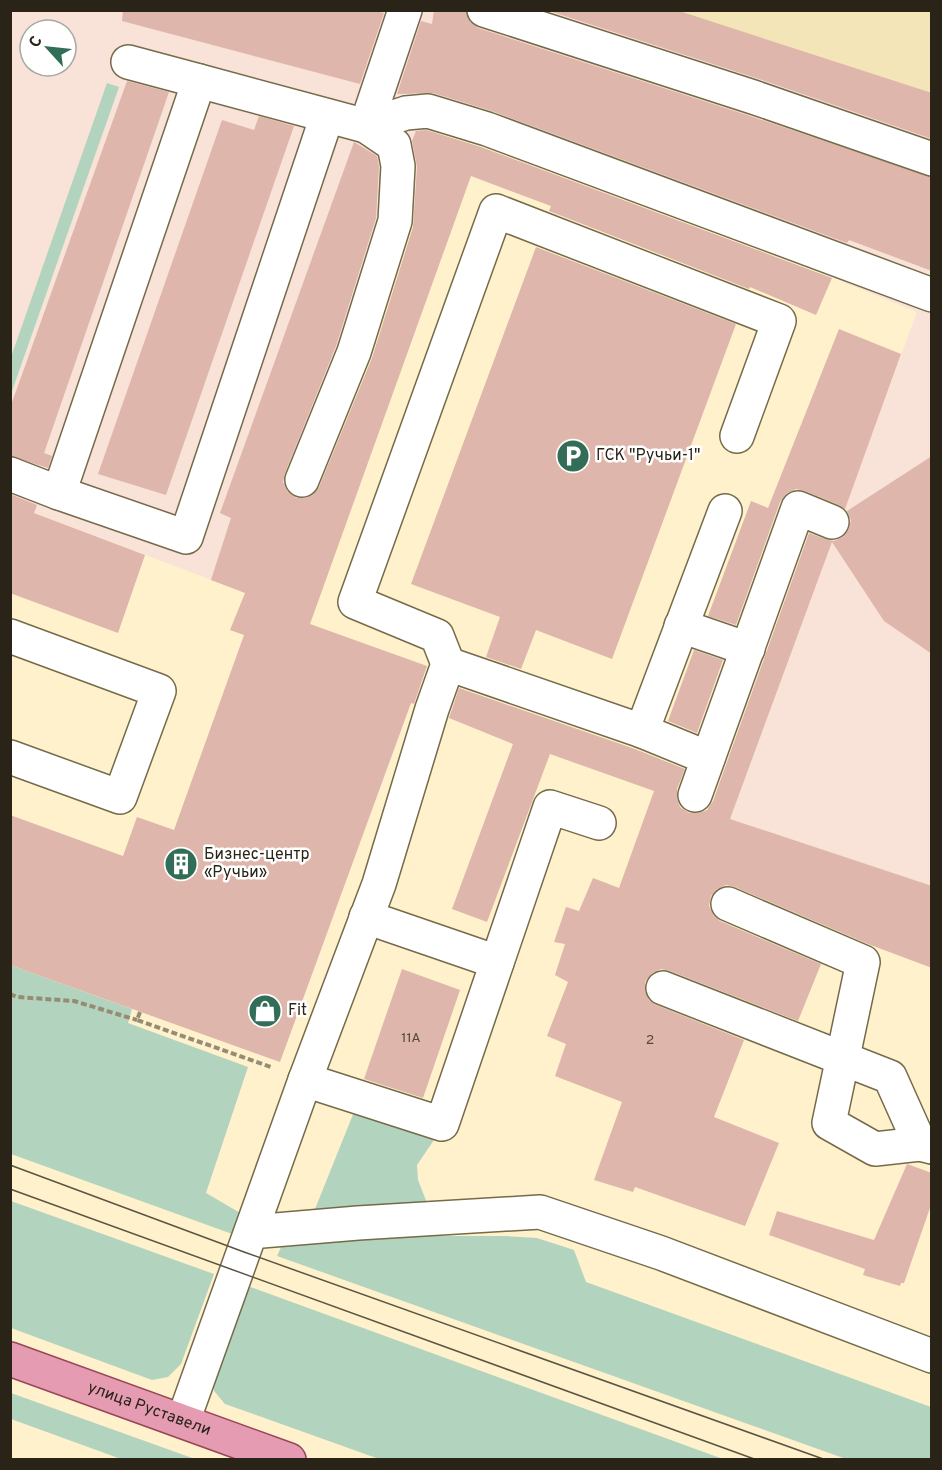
<svg xmlns="http://www.w3.org/2000/svg" width="942" height="1470" viewBox="0 0 942 1470" font-family="Overpass,sans-serif">
	<rect width="100%" height="100%" fill="#fef1cc"/>
	<!-- built -->
	<polygon fill="#f4e5b9" points="676,11 931,11 931,93"/>
	<!-- industrial -->
	<path fill="#f9e2d7" fill-rule="evenodd" d="M11,11h665l255,82v793l-201,-67 187,-507 -229,-93 -161,-61 -86,-28 -163,475 -267,-101v-110l107,-306 -10,-5 -97,274zM30,30h36v36h-36z"/>
	<!-- green -->
	<g fill="#b2d4bf">
		<polygon points="107,83 119,87 11,394 11,357"/>
		<polygon points="10,965 132,1009 128,1023 248,1067 206,1193 242,1214 235,1235 11,1154"/>
		<polygon points="356,1107 438,1134 417,1165 418,1180 429,1208 313,1214"/>
		<polygon points="11,1201 214,1274 181,1364 168,1377 152,1380 11,1328"/>
		<polygon points="409,1236 504,1236 537,1238 574,1250 586,1282 931,1407 931,1459 846,1459 277,1256 282,1245"/>
		<polygon points="245,1285 723,1459 379,1459 225,1404 214,1391 214,1376"/>
		<polygon points="10,1393 11,1393 195,1459 121,1459 11,1419"/>
	</g>
	<!-- building -->
	<g fill="#deb6ab">
		<polygon points="123,10 372,10 384,13 360,84 122,21"/>
		<polygon points="434,10 466,10 470,22 478,28 747,115 932,177 932,271 849,240 847,243 492,111 433,93 397,94 421,21 432,24"/>
		<polygon points="546,10 676,10 932,93 932,139 759,79"/>
		<polygon points="127,81 169,92 44,453 52,456 48,468 10,456 10,408"/>
		<polygon points="259,116 294,126 166,495 98,474 222,120 254,130"/>
		<polygon points="426,130 481,147 832,278 816,315 750,287 749,289 549,211 551,206 471,176 310,624 427,666 414,704 411,703 280,1062 10,965 10,815 123,856 137,817 174,830 244,635 230,630 245,593 211,580 231,518 220,513 354,142 377,156 379,167 376,218 336,346 285,473 283,482 287,491 296,498 305,498 313,495 319,487 372,358 413,227 417,167 412,141 416,131"/>
		<polygon points="536,247 736,324 612,659 536,630 521,669 486,657 500,617 411,584"/>
		<polygon points="839,329 901,354 845,509 839,505 805,491 796,489 787,493 780,502 736,625 708,616 751,501 768,508"/>
		<polygon points="932,456 932,654 884,621 832,542 730,819 932,886 932,968 868,944 735,887 726,885 717,889 711,896 709,906 713,915 720,921 821,964 798,1021 670,971 661,969 652,973 645,982 645,991 649,1000 656,1005 744,1040 714,1117 779,1143 745,1226 635,1187 633,1192 594,1180 622,1102 555,1076 566,1044 547,1036 568,982 555,975 565,944 554,942 566,907 579,911 593,878 619,888 654,791 550,754 487,922 452,909 513,744 449,718 459,688 635,749 685,769 677,789 677,798 680,807 689,813 698,813 707,810 713,801 809,533 825,539 834,541 843,537 849,529 851,520 847,511"/>
		<polygon points="10,494 37,505 34,513 145,555 118,633 10,593"/>
		<polygon points="694,650 723,660 697,733 668,721"/>
		<polygon points="402,969 460,990 423,1098 364,1079"/>
		<polygon points="907,1164 932,1173 932,1202 904,1283 901,1283 900,1286 863,1275 865,1269 769,1235 777,1211 874,1240"/>
	</g>
	<g fill="none" stroke-linecap="round" stroke-linejoin="round">
		<defs>
			<g id="minor">
				<polyline points="484,10 753,97 932,159"/>
				<polyline points="199,81 366,126 406,113 428,111 487,129 932,295"/>
				<polyline points="10,474 59,493 186,537 327,116"/>
				<polyline points="302,480 354,352 395,221 398,166 394,145 366,126 405,10"/>
				<polyline points="59,493 199,81 128,62"/>
				<polyline points="681,626 748,649"/>
				<polyline points="10,636 159,691 120,797 10,757"/>
				<polyline points="448,664 642,731 725,511"/>
				<polyline points="642,731 708,758"/>
				<polyline points="695,795 798,508 832,522"/>
				<polyline points="728,904 863,962 829,1123 875,1149 920,1144"/>
				<polyline points="366,917 497,962"/>
				<polyline points="663,988 890,1077 920,1144 932,1147"/>
				<polyline points="305,1080 442,1124 550,807 599,823"/>
				<polyline points="251,1232 358,1223 540,1212 661,1253 932,1356"/>
				<polyline points="183,1421 305,1080 379,884 432,709 448,664 437,636 355,602 496,211 779,321 737,436"/>
			</g>
			<g id="major">
				<path id="s1" d="M10,1359l279,101"/>
			</g>
		</defs>
		<!-- minor casing -->
		<use href="#minor" stroke="#756a49" stroke-width="36"/>
		<!-- major casing -->
		<use href="#major" stroke="#984659" stroke-width="36"/>
		<!-- path -->
		<g stroke="#968c73" stroke-width="4" stroke-dasharray="6 3" stroke-linecap="butt">
			<polyline points="10,994 17,997 74,1001 137,1020"/>
			<polyline points="140,1012 137,1020 271,1067"/>
		</g>
		<!-- minor -->
		<use href="#minor" stroke="#fff" stroke-width="33"/>
		<!-- major -->
		<use href="#major" stroke="#e59bb1" stroke-width="33"/>
		<!-- tram -->
		<g stroke="#5b5442" stroke-width="1.5">
			<polyline points="10,1165 244,1252 826,1460"/>
			<polyline points="10,1189 757,1460"/>
		</g>
	</g>
	<!-- icons -->
	<defs>
		<symbol id="parking-disc" viewBox="-11 -11 22 22"><circle r="9.5" fill="#326d57" stroke="#fff"/><path d="M-3.5-5.5H1a3.5 3.5 0 0 1 0 7H-1V5.5H-3.5ZM-1-3.4V-.6H.8a1.4 1.4 0 0 0 0-2.8Z" fill="#fff"/></symbol>
		<symbol id="building-disc" viewBox="-11 -11 22 22"><circle r="9.5" fill="#326d57" stroke="#fff"/><path d="M-4-6H4V6H1V3H-1V6H-4ZM-2.5-4.3h1.7v1.8h-1.7ZM.8-4.3h1.7v1.8H.8ZM-2.5-1h1.7V.8h-1.7ZM.8-1h1.7V.8H.8Z" fill="#fff"/></symbol>
		<symbol id="shop-disc" viewBox="-11 -11 22 22"><circle r="9.5" fill="#326d57" stroke="#fff"/><path d="M-5-2.5h2.3a2.7 3.5 0 0 1 5.4 0H5L5.5 6h-11ZM-1.5-2.5h3a1.5 2.3 0 0 0-3 0Z" fill="#fff"/></symbol>
	</defs>
	<g fill-rule="evenodd">
		<use href="#parking-disc" x="554" y="437" width="38" height="38"/>
		<use href="#building-disc" x="162" y="845" width="38" height="38"/>
		<use href="#shop-disc" x="246" y="992" width="38" height="38"/>
	</g>
	<g text-anchor="middle" dominant-baseline="central" stroke-width="5" stroke-linejoin="round" paint-order="stroke">
		<!-- number labels -->
		<g font-size="14" fill="#56483c">
			<text x="411" y="1038">11А</text>
			<text x="650" y="1040">2</text>
		</g>
		<!-- poi labels -->
		<g font-size="16" fill="#292417" stroke="#fff" text-anchor="start">
			<text x="596" y="456">ГСК "Ручьи-1"</text>
			<text x="204" y="855">Бизнес-центр<tspan x="204" dy="18">«Ручьи»</tspan></text>
			<text x="288" y="1011">Fit</text>
		</g>
		<!-- street labels -->
		<g font-size="16" fill="#292417" stroke="#fff">
			<text stroke="none"><textPath href="#s1" startOffset="148">улица Руставели</textPath></text>
		</g>
	</g>
	<!-- border -->
	<rect width="942" height="1470" fill="none" stroke="#292417" stroke-width="24"/>
	<!-- north arrow -->
	<g transform="translate(48 48) rotate(297)"><circle r="28" fill="#ffffff" stroke="#a9a7a2" stroke-width="1.5"/>
	<path d="M0-4.5L10 22L0 15L-10 22Z" fill="#326d57"/>
	<text y="-9" font-size="16" font-weight="bold" text-anchor="middle" fill="#292417">С</text>
	</g>
</svg>
